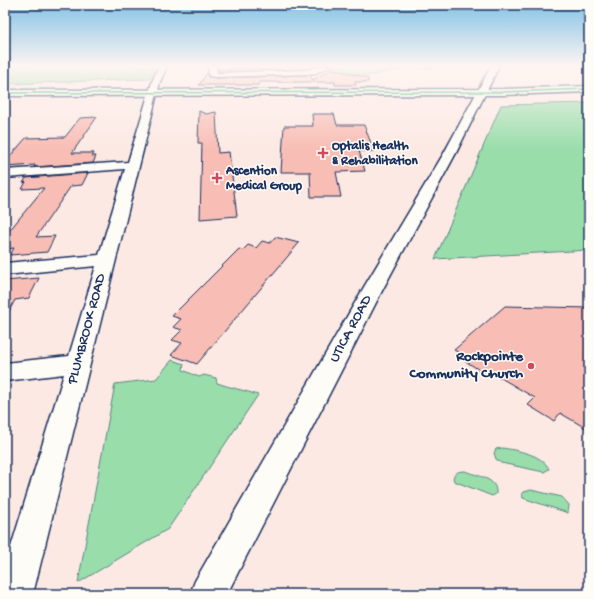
<svg xmlns="http://www.w3.org/2000/svg" width="594" height="599" viewBox="0 0 594 599" font-family="'Gochi Hand',sans-serif">
	<rect width="100%" height="100%" fill="#fce9e3"/>
	<filter id="ink" filterUnits="userSpaceOnUse"><feTurbulence type="fractalNoise" baseFrequency=".025" numOctaves="2"/><feDisplacementMap in="SourceGraphic" scale="8" xChannelSelector="R" yChannelSelector="G"/><feConvolveMatrix kernelMatrix="1 2 1 2 8 2 1 2 1" color-interpolation-filters="sRGB"/></filter>
	<g filter="url(#ink)">
		<!-- green -->
		<g fill="#98ddaa" stroke="#5a8684">
			<polygon points="5,66 157,66 150,79 5,84"/>
			<polygon points="335,66 428,66 438,68 407,68 374,75 359,75 328,67"/>
			<polygon points="589,103 589,250 435,259 501,105"/>
			<path d="M172,360l12,4 -1,6 16,7 5,-2 12,3 1,5c14,5 27,7 41,12l-90,134 -90,54 37,-199 41,-5z"/>
			<path d="M502,448c14,2 40,6 47,21l-5,3 -43,-9 -5,-4 -2,-6 2,-4z"/>
			<path d="M465,471c12,5 33,7 31,23l-4,2 -38,-15 -1,-3c2,-6 6,-7 12,-7z"/>
			<polygon points="531,490 562,497 569,505 568,513 523,498 522,495 524,492"/>
		</g>
		<!-- building -->
		<g fill="#f8bdb4" stroke="#1b2f5e">
			<polygon points="303,66 304,69 218,71 218,69"/>
			<polygon points="332,69 368,78 368,82 355,82 356,85 335,85 335,82 259,82 259,85 199,85 207,73 208,77 217,78 310,75 313,80"/>
			<polygon points="199,111 206,114 216,112 218,153 229,152 237,216 200,219 202,143 198,143"/>
			<polygon points="312,114 334,114 337,125 364,125 374,151 359,151 365,171 336,172 341,197 311,197 310,172 281,172 284,126 313,126"/>
			<polygon points="97,117 72,153 94,153 92,156 96,156 93,163 34,167 35,165 5,167 5,162 26,138 65,137 80,118"/>
			<polygon points="88,173 82,185 71,186 36,237 55,236 47,252 10,255 14,248 5,249 5,236 44,188 22,189 26,182 23,183 26,178"/>
			<polygon points="275,237 299,243 197,364 171,355 182,343 172,340 182,330 173,327 181,319 172,316 239,249 243,250 248,245 256,248 262,241 270,243"/>
			<polygon points="39,278 29,298 15,300 5,319 5,281"/>
			<polygon points="505,306 589,308 589,430 560,413 554,421 528,405 535,398 494,374 491,377 460,358 463,355 454,350"/>
		</g>
		<g fill="none" stroke-linecap="round" stroke-linejoin="round">
			<defs>
				<g id="minor">
					<polygon points="159,66 167,66 160,82 33,594 5,594 5,548 11,547 64,374 5,381 5,363 69,356 96,266 5,275 5,263 99,255 125,169 5,178 5,170 128,162 152,82"/>
					<polygon points="208,66 216,66 217,73 307,70 320,66 331,66 316,73 307,74 217,77 209,76"/>
					<polygon points="491,66 499,66 456,153 384,287 227,594 190,594 195,581 364,287 444,153"/>
				</g>
				<polygon id="major" points="589,86 589,92 503,95 5,96 5,90 503,89"/>
			</defs>
			<!-- minor casing -->
			<use href="#minor" stroke="#1b2f5e" stroke-width="3"/>
			<!-- major casing -->
			<use href="#major" stroke="#1b2f5e" stroke-width="3"/>
			<!-- minor -->
			<use href="#minor" fill="#fdfcf7" fill-rule="evenodd"/>
			<!-- major -->
			<use href="#major" fill="#fdfcf7" fill-rule="evenodd"/>
			<defs>
				<polyline id="bus-1" points="5,93 503,92 589,89"/>
			</defs>
			<!-- bus-1 casing -->
			<use href="#bus-1" stroke="#fdfcf7" stroke-width="3"/>
			<!-- bus-1 -->
			<use href="#bus-1" stroke="#00a94e" stroke-width="1.5"/>
		</g>
	</g>
	<!-- sky -->
	<linearGradient id="sky" x2="0" y2="1"><stop stop-color="#81c2e6"/><stop offset="0.44" stop-color="#fef5f2"/><stop offset="1" stop-color="#fef5f2" stop-opacity="0"/></linearGradient>
	<rect width="594" height="150" fill="url(#sky)"/>
	<!-- markers -->
	<g fill="#d1495b" stroke="#fdfcf7" stroke-width="1.5">
		<path d="M321 147h4v4h4v4h-4v4h-4v-4h-4v-4h4z"/>
		<path d="M215 172h4v4h4v4h-4v4h-4v-4h-4v-4h4z"/>
		<circle cx="531" cy="366" r="4"/>
	</g>
	<g text-anchor="middle" dominant-baseline="central" stroke-width="3" stroke-linejoin="round" paint-order="stroke">
		<!-- far-poi labels -->
		<g font-size="13" font-weight="bold" fill="#1b2f5e" stroke="#fdfcf7" text-anchor="start">
			<text x="332" y="146">Optalis Health<tspan x="332" dy="15">&amp; Rehabilitation</tspan></text>
			<text x="226" y="171">Ascention<tspan x="226" dy="15">Medical Group</tspan></text>
		</g>
		<!-- street labels -->
		<g font-size="15" fill="#1b2f5e" stroke="#fdfcf7">
			<text transform="translate(87 329) rotate(-75)">PLUMBROOK ROAD</text>
			<text transform="translate(351 329) rotate(-62)">UTICA ROAD</text>
		</g>
		<!-- poi labels -->
		<g font-size="15" font-weight="bold" fill="#1b2f5e" stroke="#fdfcf7" text-anchor="end">
			<text x="523" y="357">Rockpointe<tspan x="523" dy="17">Community Church</tspan></text>
		</g>
	</g>
	<!-- margin -->
	<rect width="594" height="599" fill="none" stroke="#fdfcf7" stroke-width="20"/>
	<rect x="10" y="10" width="574" height="579" fill="none" stroke="#1b2f5e" stroke-width="1.5" filter="url(#ink)"/>
</svg>
